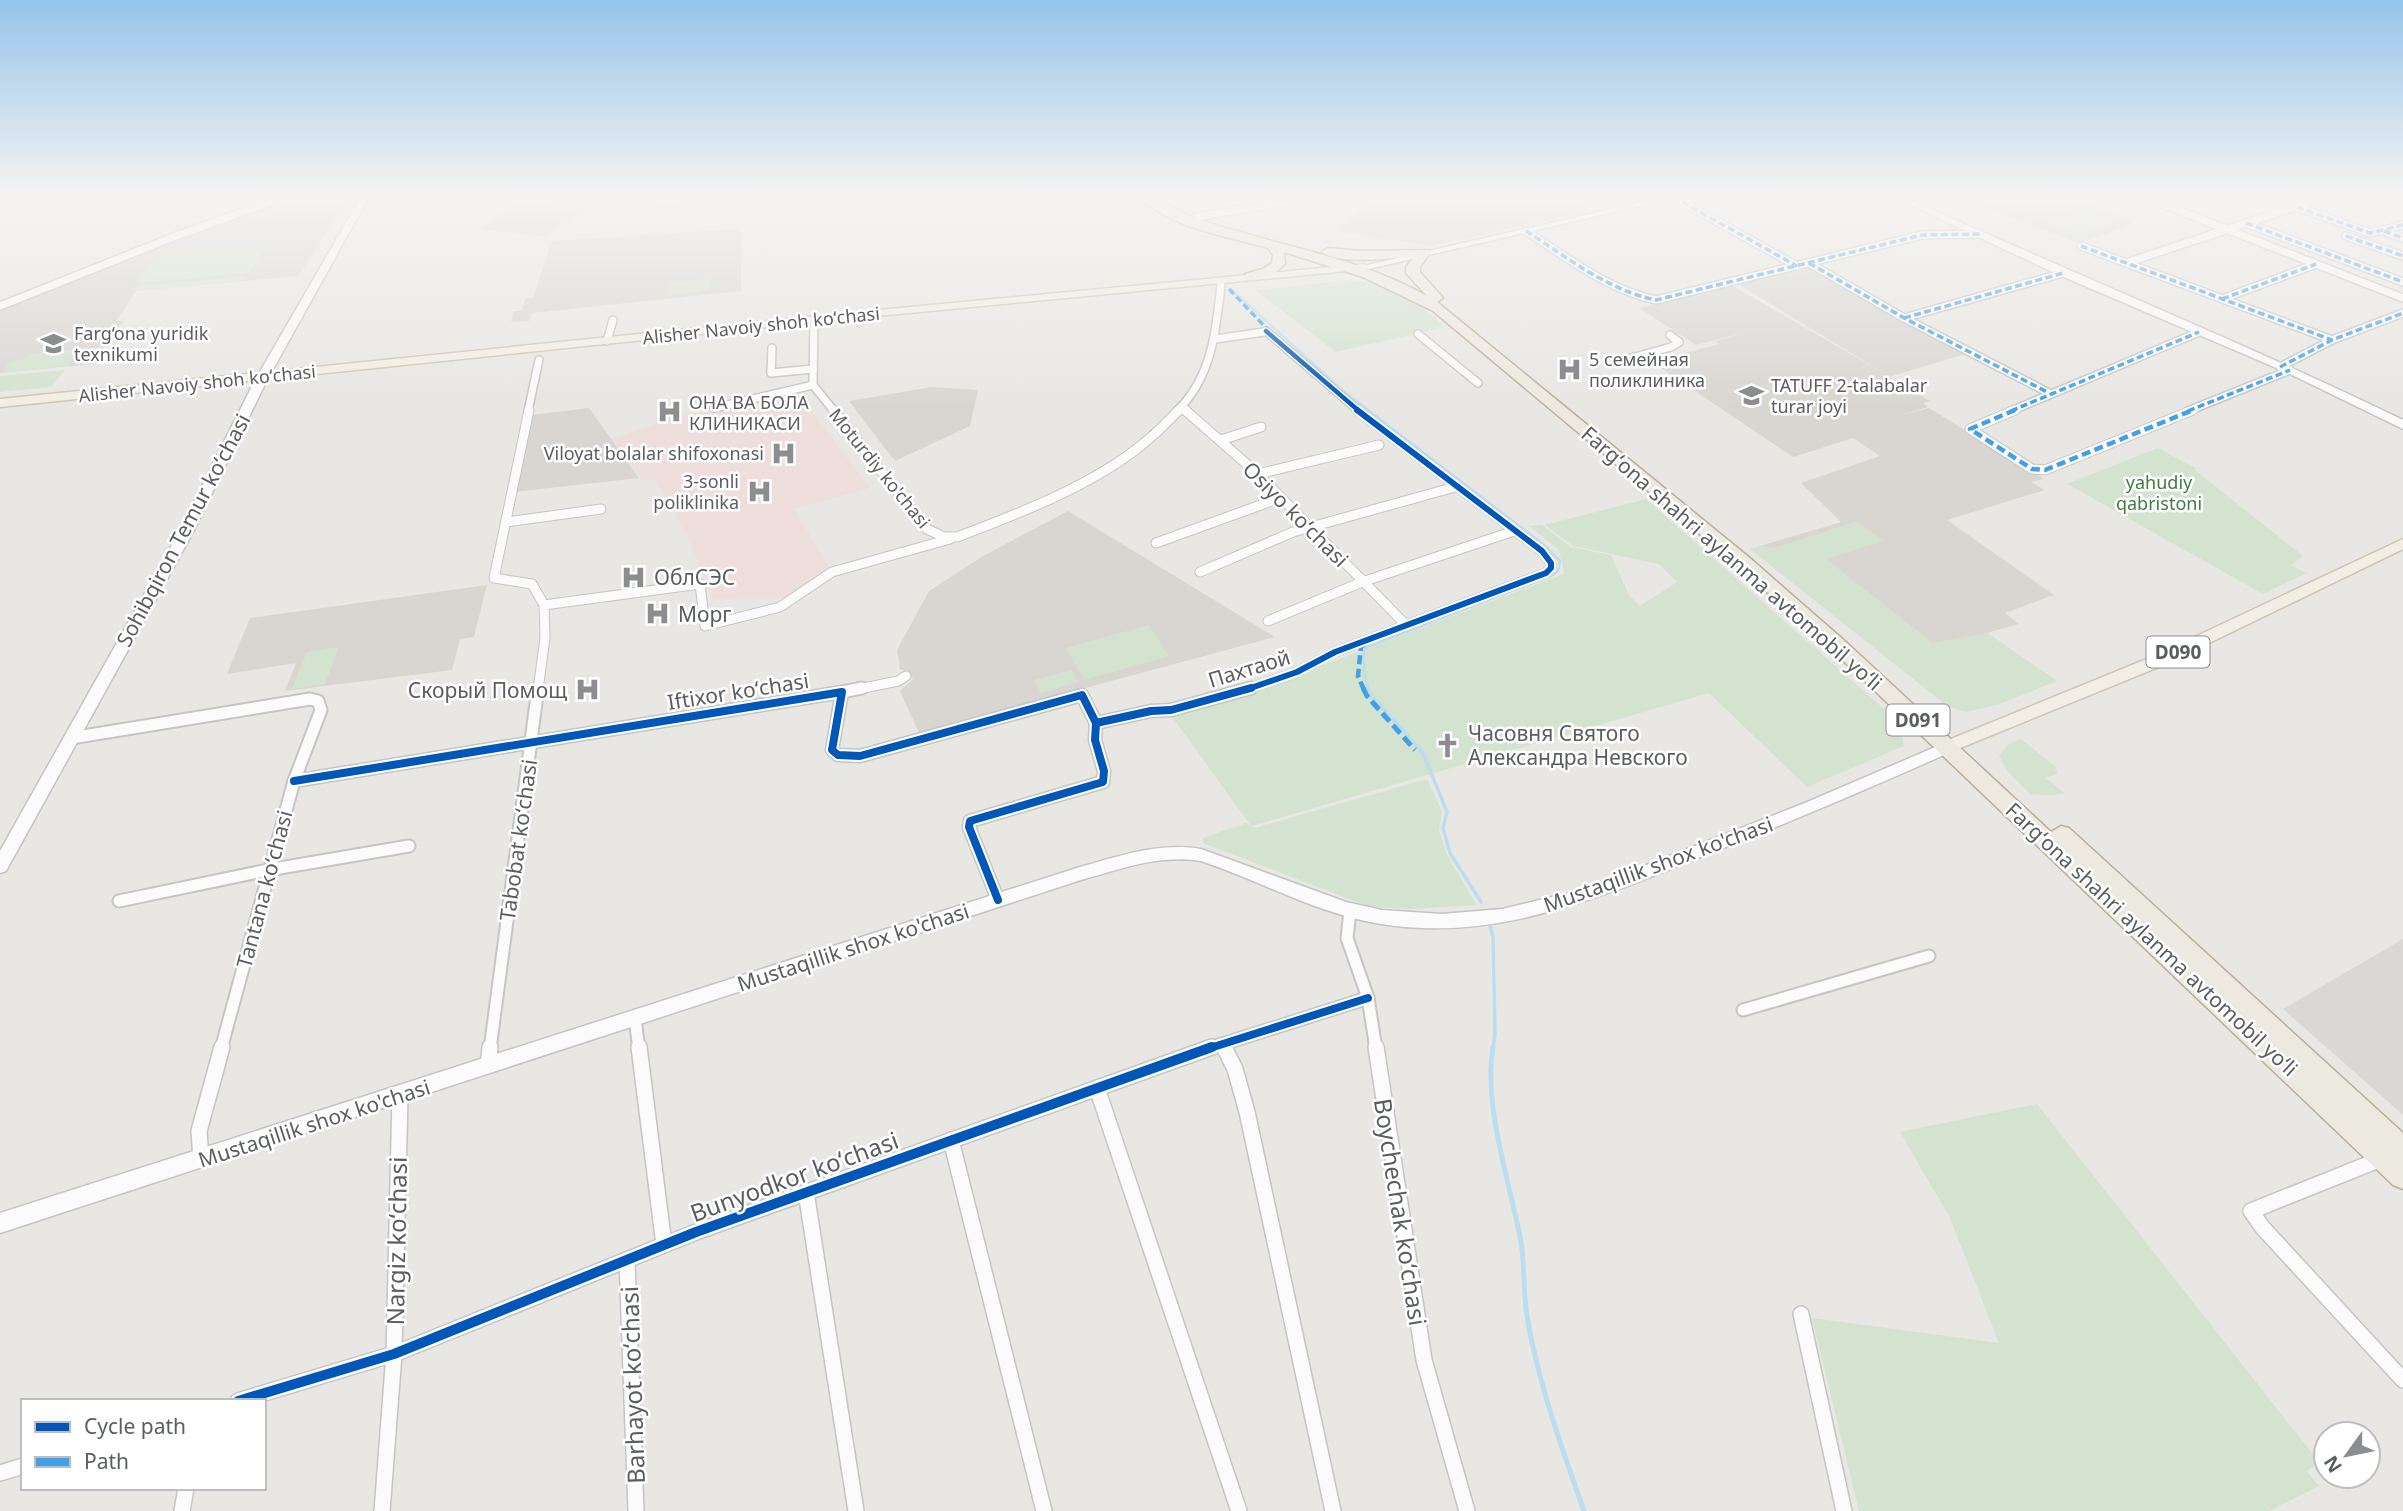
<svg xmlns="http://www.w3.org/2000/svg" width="2403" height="1511" viewBox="0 0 2403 1511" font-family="'Noto Sans',sans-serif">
	<rect width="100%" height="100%" fill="#e9e7e3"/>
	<!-- industrial -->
	<polygon fill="#dad8d5" points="2403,939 2403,1115 2283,1009"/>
	<!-- education -->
	<g fill="#d9d6d2">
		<polygon points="351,195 298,276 136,291 116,321 124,321 92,364 0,373 0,311 167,241 275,202 296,196"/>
		<polygon points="657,195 738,195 739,205 657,209"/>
		<polygon points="1378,195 1567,195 1592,211 1430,246 1336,231"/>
		<polygon points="2071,195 2121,215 2135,224 2079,243 1953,196"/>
		<polygon points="517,202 587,208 545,237 480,229"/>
		<polygon points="741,229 741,291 532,313 529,321 511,322 514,311 522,311 525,299 533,298 552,241"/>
		<polygon points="1799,267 1813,268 1968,353 1889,377 1930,401 1923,403 1928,407 1899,416 1929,408 2044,479 2031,482 2045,490 1947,520 2054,595 2005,613 2019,624 1987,633 2057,681 1996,705 1750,549 1841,522 1801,483 1880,456 1853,438 1793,457 1652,362 1719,344 1716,341 1746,332 1696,345 1639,308 1733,286 1887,375 1736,283"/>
		<polygon points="932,387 978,390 970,426 895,461 849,401"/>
		<polygon points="589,408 639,478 513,492 532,415"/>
		<polygon points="1068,511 1275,637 919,733 900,691 913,679 909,673 900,669 897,650 929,591 983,556"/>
		<polygon points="487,585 474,637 460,639 452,670 285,691 296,663 227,674 250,618"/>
	</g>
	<!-- medical -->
	<polygon fill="#eedfdd" points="795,389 870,488 794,509 831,570 786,598 713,599 688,537 656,480 642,480 613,438 670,419"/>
	<!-- green -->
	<g fill="#d4e3d0">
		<polygon points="2085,213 2112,223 2078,235 2050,224"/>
		<polygon points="268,244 249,273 137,283 160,254"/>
		<polygon points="247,276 242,281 133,291 136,286"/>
		<polygon points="711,279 711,290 667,295 668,283"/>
		<path d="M1351,280c46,4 60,18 94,47l-109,25 -81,-62z"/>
		<polygon points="79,349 67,366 2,373 11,361 25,359 29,354"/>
		<polygon points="65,370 51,387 0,392 0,376"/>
		<polygon points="2158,448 2197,469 2195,470 2303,556 2291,565 2306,573 2263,594 2067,484"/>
		<polygon points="1646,499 1900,723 1904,746 1807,787 1709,693 1252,826 1254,828 1427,779 1442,812 1439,830 1447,855 1477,905 1409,909 1367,906 1203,843 1203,838 1246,823 1251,826 1170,714 1254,691 1564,574 1559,550 1529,526 1542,525 1571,547 1611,555 1629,595 1640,606 1677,582 1659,564 1573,546 1545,525"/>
		<polygon points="1857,521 1883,541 1826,559 1933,643 1987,633 2057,681 1996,705 1966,712 1947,706 1750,549 1760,546 1774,548"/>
		<polygon points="1149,625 1169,656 1084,680 1066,648"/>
		<polygon points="339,647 325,684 292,689 307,652"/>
		<polygon points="1072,670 1079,682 1041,693 1034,680"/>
		<path d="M2021,739l35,28 1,7 -11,4 18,15c-10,4 -21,1 -33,2l-24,-24 -8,-15 8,-11z"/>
		<polygon points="2037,1104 2319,1462 2307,1471 2319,1486 2269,1511 1859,1511 1812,1318 1999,1343 1950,1218 1900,1132"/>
	</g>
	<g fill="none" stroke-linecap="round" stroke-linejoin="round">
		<!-- stream-far2 -->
		<polyline stroke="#bcddf0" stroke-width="2.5" points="1231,289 1343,391 1544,545 1560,561 1558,571 1553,575 1367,647 1364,650 1364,673 1369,690"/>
		<!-- stream-far1 -->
		<g stroke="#bcddf0" stroke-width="3.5">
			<polyline points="1368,688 1370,694 1423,753 1447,812 1443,828 1450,853 1481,902"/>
			<polyline points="1490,926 1493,936 1495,1034 1493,1049"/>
		</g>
		<!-- stream -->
		<path stroke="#bcddf0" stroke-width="5" d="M1493,1047c-10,58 17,136 28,195 4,24 2,50 6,74 11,66 35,133 57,195"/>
		<defs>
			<g id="street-far3">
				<polyline points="2139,195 2403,298"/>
				<polyline points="1673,197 1797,266"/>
				<polyline points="2297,207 2370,233 2403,225"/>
				<polyline points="1196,217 1285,202 1300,195"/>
				<polyline points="2246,223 2403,282"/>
				<path d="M1526,231c41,26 81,59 130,69l266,-65 58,-1"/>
				<polyline points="2384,231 2403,238"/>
				<polyline points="2346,236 2403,256"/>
				<polyline points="2081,246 2332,340"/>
				<polyline points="1809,263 1904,318 2049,393"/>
				<polyline points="2126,263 2331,195"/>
				<polyline points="2222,299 2316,264"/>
				<polyline points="0,306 176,236 290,195"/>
				<polyline points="1904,318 2063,273"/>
				<polyline points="814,320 813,385 834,411"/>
				<polyline points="1266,331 1359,411"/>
				<polyline points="1418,334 1478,383"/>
				<polyline points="1215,339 1264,332"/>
				<polyline points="607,341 613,320"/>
				<polyline points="772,348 771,373 813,369"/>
				<polyline points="1624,360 1671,347 1679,342 1670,335"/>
				<polyline points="2280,367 2332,340 2403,313"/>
				<polyline points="1182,407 1187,411"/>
				<polyline points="714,408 813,385"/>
				<polyline points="528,411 539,360"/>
				<path d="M1177,411c35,-34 39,-80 44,-126"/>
				<polyline points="2011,411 2199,332"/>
				<polyline points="2188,411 2290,370"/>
			</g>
			<g id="street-far2">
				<polyline points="529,410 494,578 532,584 544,605 545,638 538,690"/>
				<path d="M833,410l94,119 17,8h13c61,-23 137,-52 187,-94 13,-10 24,-22 35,-33"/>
				<polyline points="1185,410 1258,474 1406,625"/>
				<polyline points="2015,410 1970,429 2032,469 2045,470 2193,410"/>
				<polyline points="1221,440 1261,427"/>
				<polyline points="1258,474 1379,445"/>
				<polyline points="506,522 601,509"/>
				<polyline points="1156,543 1280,498"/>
				<polyline points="1200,572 1293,532 1455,487"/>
				<polyline points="544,605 700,584 705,626 780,607 832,572 950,539"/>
				<polyline points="1268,621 1362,582 1514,531"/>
				<polyline points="854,690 898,681 906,676"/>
				<polyline points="1245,690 1297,672 1335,652 1546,573 1551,568 1551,563 1542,551 1357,410"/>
			</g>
			<g id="street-far1">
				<polyline points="842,692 862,688"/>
				<polyline points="1096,723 1151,711 1171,710 1251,688"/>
				<polyline points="71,738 310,699 318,701 321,710 294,781 221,1049"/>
				<polyline points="294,781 842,692 832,750 838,755 860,756 1082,695 1096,723 1095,740 1104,771 1103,782 970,821 969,827 998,900"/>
				<polyline points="119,901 268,870 409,846"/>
				<polyline points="1350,911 1347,938 1368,998 1376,1049"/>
				<polyline points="1743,1010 1929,956"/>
				<polyline points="635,1019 639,1049"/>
				<polyline points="1223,1044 1225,1049"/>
				<polyline points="490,1049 538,688"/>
				<polyline points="1207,1049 1368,998"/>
			</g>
			<g id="street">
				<polyline points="639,1047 664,1245"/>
				<polyline points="1224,1047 1235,1069 1247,1112 1333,1511"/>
				<polyline points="1376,1047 1424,1360 1467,1511"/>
				<polyline points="488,1065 490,1047"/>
				<polyline points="1097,1088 1239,1511"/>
				<polyline points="951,1140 1044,1511"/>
				<polyline points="2381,1159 2251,1211 2263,1228 2403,1380"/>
				<polyline points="201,1160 199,1131 222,1047"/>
				<polyline points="806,1192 856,1511"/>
				<polyline points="627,1260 636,1511"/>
				<polyline points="1801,1314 1844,1511"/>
				<polyline points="238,1401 394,1354 696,1232 1212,1047"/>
				<polyline points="0,1473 23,1466"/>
				<polyline points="182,1511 186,1488"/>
				<polyline points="382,1511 394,1354 400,1096"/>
			</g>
			<g id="secondary">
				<polygon points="362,195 370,195 266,382 192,534 6,871 0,873 0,851 178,534 254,382"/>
				<polygon points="1672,195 1688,195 1364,270 1359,267"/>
				<path d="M1889,195h11c167,76 338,145 503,225v9l-117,-57 -227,-97z"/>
				<path d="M1947,742l6,1 2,4 -2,4c-81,36 -162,71 -245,103 -105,42 -212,89 -327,70 -63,-10 -120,-43 -180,-63 -42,-7 -80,8 -120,19l-1081,353v-20l1080,-346c40,-11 79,-25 121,-18l145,53 36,8 60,4 60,-5 83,-20 220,-86z"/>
			</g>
			<g id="primary">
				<polygon points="1364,264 1369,267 1368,269 826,321 0,407 0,399 826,315"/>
				<polygon points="2403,539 2403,549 2166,664 1953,751 1941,751 1938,747 1941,743 2154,656"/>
			</g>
			<path id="highway" d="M1138,195c20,0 39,17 59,24 76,26 159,37 230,77l-21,-23v-6l8,-10c-22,1 -76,8 -92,-5l6,-4 32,3 69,-1 1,3 -10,14v5l23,26 -6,4 314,257 96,84 204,189 10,-6 8,2 334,305v56l-10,-4 -560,-534 -94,-84 -306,-256 -70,-34 -79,-25 1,12 -12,11 -28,5v-6l18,-5 9,-6 1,-8 -5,-7c-41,-12 -100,-20 -130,-53z"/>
		</defs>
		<!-- street-far3 casing -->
		<use href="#street-far3" stroke="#c5c5c4" stroke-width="10"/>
		<!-- street-far2 casing -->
		<use href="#street-far2" stroke="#c5c5c4" stroke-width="11"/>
		<!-- street-far1 casing -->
		<use href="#street-far1" stroke="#c5c5c4" stroke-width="15"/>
		<!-- street casing -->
		<use href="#street" stroke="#c5c5c4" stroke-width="18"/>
		<!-- secondary casing -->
		<use href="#secondary" stroke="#c4c4c4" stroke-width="3"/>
		<!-- primary casing -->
		<use href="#primary" stroke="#cfc5b4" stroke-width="3"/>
		<!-- highway casing -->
		<use href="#highway" stroke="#bcad95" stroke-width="3"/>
		<!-- street-far3 -->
		<use href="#street-far3" stroke="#fcfbfb" stroke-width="7"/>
		<!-- street-far2 -->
		<use href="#street-far2" stroke="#fcfbfb" stroke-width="9"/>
		<!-- street-far1 -->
		<use href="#street-far1" stroke="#fcfbfb" stroke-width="11"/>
		<!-- street -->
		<use href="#street" stroke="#fcfbfb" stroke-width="15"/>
		<!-- secondary -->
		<use href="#secondary" fill="#fcfbfb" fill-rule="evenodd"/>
		<!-- primary -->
		<use href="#primary" fill="#f1eee6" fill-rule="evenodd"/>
		<!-- highway -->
		<use href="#highway" fill="#ece9e0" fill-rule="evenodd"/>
		<!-- quiet-far2 -->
		<g stroke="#42a1e6" stroke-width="3.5" stroke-dasharray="7 3.5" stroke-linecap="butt">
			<polyline points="1673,197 1797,266"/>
			<polyline points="2297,207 2370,233 2403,225"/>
			<polyline points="2246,223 2403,282"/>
			<path d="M1526,231c41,26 81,59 130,69l266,-65 58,-1"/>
			<polyline points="2384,231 2403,238"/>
			<polyline points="2346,236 2403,256"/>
			<polyline points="2081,246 2332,340"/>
			<polyline points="1809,263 1904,318 2049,393"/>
			<polyline points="1229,289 1270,332"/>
			<polyline points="2222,299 2316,264"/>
			<polyline points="1904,318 2063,273"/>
			<polyline points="2280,367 2332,340 2403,313"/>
			<polyline points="2011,411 2199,332"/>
			<polyline points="2188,411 2290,370"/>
		</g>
		<!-- quiet-far1 -->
		<g stroke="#42a1e6" stroke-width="4.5" stroke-dasharray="9 4.5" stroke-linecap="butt">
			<polyline points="2015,410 1970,429 2032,469 2045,470 2193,410"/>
			<polyline points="1364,690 1358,676 1361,647 1367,643"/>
		</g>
		<!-- quiet -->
		<polyline stroke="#42a1e6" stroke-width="5" stroke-dasharray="11 5" stroke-linecap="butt" points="1363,688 1367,696 1415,750"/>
		<defs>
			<polyline id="cycleway-far3" points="1266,331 1359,411"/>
			<polyline id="cycleway-far2" points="1245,690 1297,672 1335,652 1546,573 1551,568 1551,563 1542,551 1357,410"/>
			<g id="cycleway-far1">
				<polyline points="1096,723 1151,711 1171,710 1251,688"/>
				<polyline points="294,781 842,692 832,750 838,755 860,756 1082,695 1096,723 1095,740 1104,771 1103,782 970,821 969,827 998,900"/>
				<polyline points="1207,1049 1368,998"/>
			</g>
			<polyline id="cycleway" points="238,1401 394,1354 696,1232 1212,1047"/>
		</defs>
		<!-- cycleway-far3 casing -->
		<use href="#cycleway-far3" stroke="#fff" stroke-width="7"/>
		<!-- cycleway-far2 casing -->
		<use href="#cycleway-far2" stroke="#fff" stroke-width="10"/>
		<!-- cycleway-far1 casing -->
		<use href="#cycleway-far1" stroke="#fff" stroke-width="12"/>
		<!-- cycleway casing -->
		<use href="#cycleway" stroke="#fff" stroke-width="14"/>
		<!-- cycleway-far3 -->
		<use href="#cycleway-far3" stroke="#0057b8" stroke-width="4.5"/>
		<!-- cycleway-far2 -->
		<use href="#cycleway-far2" stroke="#0057b8" stroke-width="6"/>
		<!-- cycleway-far1 -->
		<use href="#cycleway-far1" stroke="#0057b8" stroke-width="8"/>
		<!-- cycleway -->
		<use href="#cycleway" stroke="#0057b8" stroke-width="10"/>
	</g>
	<!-- sky -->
	<linearGradient id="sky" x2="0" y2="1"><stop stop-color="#96c4eb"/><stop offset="0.48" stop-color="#f5f4f2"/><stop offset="1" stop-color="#f5f4f2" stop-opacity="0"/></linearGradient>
	<rect width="2403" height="406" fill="url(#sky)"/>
	<!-- icons -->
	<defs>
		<symbol id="university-bare" viewBox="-9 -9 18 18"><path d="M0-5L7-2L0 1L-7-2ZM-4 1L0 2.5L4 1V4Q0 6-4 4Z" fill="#8c8d8e" stroke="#fff" stroke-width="2.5" paint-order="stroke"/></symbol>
		<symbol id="hospital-bare" viewBox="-9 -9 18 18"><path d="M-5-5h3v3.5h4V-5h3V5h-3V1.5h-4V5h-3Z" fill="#8c8d8e" stroke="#fff" stroke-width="2.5" paint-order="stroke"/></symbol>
		<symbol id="church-bare" viewBox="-9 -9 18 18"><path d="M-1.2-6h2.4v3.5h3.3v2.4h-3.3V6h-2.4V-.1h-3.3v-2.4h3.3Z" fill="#8c8d8e" stroke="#fff" stroke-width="2.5" paint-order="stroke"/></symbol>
	</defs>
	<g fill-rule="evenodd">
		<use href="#university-bare" x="36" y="326" width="35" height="35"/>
		<use href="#hospital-bare" x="1552" y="352" width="35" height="35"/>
		<use href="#university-bare" x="1734" y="378" width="35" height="35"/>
		<use href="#hospital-bare" x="652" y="394" width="35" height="35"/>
		<use href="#hospital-bare" x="766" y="436" width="35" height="35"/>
		<use href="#hospital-bare" x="742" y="474" width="35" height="35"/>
		<use href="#hospital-bare" x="616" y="560" width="35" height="35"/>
		<use href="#hospital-bare" x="640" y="596" width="35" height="35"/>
		<use href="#hospital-bare" x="570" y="672" width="35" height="35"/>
		<use href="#church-bare" x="1430" y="728" width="35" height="35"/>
	</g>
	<g text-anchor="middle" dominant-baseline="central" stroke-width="5" stroke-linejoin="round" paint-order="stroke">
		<!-- far-street labels -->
		<g font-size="18" fill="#5a5d61" stroke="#fff">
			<text transform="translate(761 325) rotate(-6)">Alisher Navoiy shoh koʻchasi</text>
			<text transform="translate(197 383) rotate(-6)">Alisher Navoiy shoh koʻchasi</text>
			<text transform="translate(880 468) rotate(51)">Moturdiy ko'chasi</text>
		</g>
		<!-- far-poi labels -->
		<g font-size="18" fill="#5a5d61" stroke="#fff" text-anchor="start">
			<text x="74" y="333">Farg‘ona yuridik<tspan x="74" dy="21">texnikumi</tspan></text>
			<text x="1589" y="359">5 семейная<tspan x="1589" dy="21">поликлиника</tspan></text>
			<text x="1771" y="385">TATUFF 2-talabalar<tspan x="1771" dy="21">turar joyi</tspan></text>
			<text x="689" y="402">ОНА ВА БОЛА<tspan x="689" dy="21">КЛИНИКАСИ</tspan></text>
			<text x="764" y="453" text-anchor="end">Viloyat bolalar shifoxonasi</text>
			<text x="739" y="481" text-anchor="end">3-sonli<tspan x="739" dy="21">poliklinika</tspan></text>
		</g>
		<!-- far-park labels -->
		<g font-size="18" fill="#3f7c3d" stroke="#fff">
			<text x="2159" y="482">yahudiy<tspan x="2159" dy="21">qabristoni</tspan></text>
		</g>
		<!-- shield labels -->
		<g fill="#fff" stroke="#8c8e90" stroke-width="2">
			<rect x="2146.5" y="636.5" width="63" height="31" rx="5"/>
			<rect x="1886.5" y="704.5" width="63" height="31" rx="5"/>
		</g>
		<g font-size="19" font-weight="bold" fill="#5a5d61">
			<text x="2178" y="652">D090</text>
			<text x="1918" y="720">D091</text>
		</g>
		<!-- street labels -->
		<g font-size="21" fill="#5a5d61" stroke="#fff">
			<text transform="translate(1296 514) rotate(45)">Osiyo koʻchasi</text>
			<text transform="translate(183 530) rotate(-62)">Sohibqiron Temur koʻchasi</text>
			<text transform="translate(1732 558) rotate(41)">Fargʻona shahri aylanma avtomobil yoʻli</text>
			<text transform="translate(1249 668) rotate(-17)">Пахтаой</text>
			<text transform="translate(738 691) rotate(-9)">Iftixor koʻchasi</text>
			<text transform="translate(518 840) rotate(-82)">Tabobat koʻchasi</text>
			<text transform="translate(1658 864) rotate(-20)">Mustaqillik shox ko'chasi</text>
			<text transform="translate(264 889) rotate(-75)">Tantana koʻchasi</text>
			<text transform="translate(2152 939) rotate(43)">Fargʻona shahri aylanma avtomobil yoʻli</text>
			<text transform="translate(853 947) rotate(-18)">Mustaqillik shox ko'chasi</text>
			<text transform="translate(314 1123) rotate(-18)">Mustaqillik shox ko'chasi</text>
		</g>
		<!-- poi labels -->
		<g font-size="21" fill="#5a5d61" stroke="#fff" text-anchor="start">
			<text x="654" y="577">ОблСЭС</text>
			<text x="678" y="614">Морг</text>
			<text x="567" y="690" text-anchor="end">Скорый Помощ</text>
			<text x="1468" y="733">Часовня Святого<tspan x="1468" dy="24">Александра Невского</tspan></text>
		</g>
		<!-- near-street labels -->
		<g font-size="24" fill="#5a5d61" stroke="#fff">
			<text transform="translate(794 1176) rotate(-20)">Bunyodkor koʻchasi</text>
			<text transform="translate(1401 1212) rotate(81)">Boychechak koʻchasi</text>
			<text transform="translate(396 1241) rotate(-89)">Nargiz koʻchasi</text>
			<text transform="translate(632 1385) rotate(-92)">Barhayot koʻchasi</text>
		</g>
	</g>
	<!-- legend -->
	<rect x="21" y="1399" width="245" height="91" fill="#ffffff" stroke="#bdbec0" stroke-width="2"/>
	<rect x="35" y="1422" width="35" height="10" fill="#0057b8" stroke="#bdbec0" stroke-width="2"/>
	<text x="84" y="1434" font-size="21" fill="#5a5d61">Cycle path</text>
	<rect x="35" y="1457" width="35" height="10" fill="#42a1e6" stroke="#bdbec0" stroke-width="2"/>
	<text x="84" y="1469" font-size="21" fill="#5a5d61">Path</text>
	<!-- north arrow -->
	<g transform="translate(2347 1455) rotate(237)"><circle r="33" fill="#ffffff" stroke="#bdbec0" stroke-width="2"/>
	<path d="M0-5L12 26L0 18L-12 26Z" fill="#8c8d8e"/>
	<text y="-10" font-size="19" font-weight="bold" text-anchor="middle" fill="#5a5d61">N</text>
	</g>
</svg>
